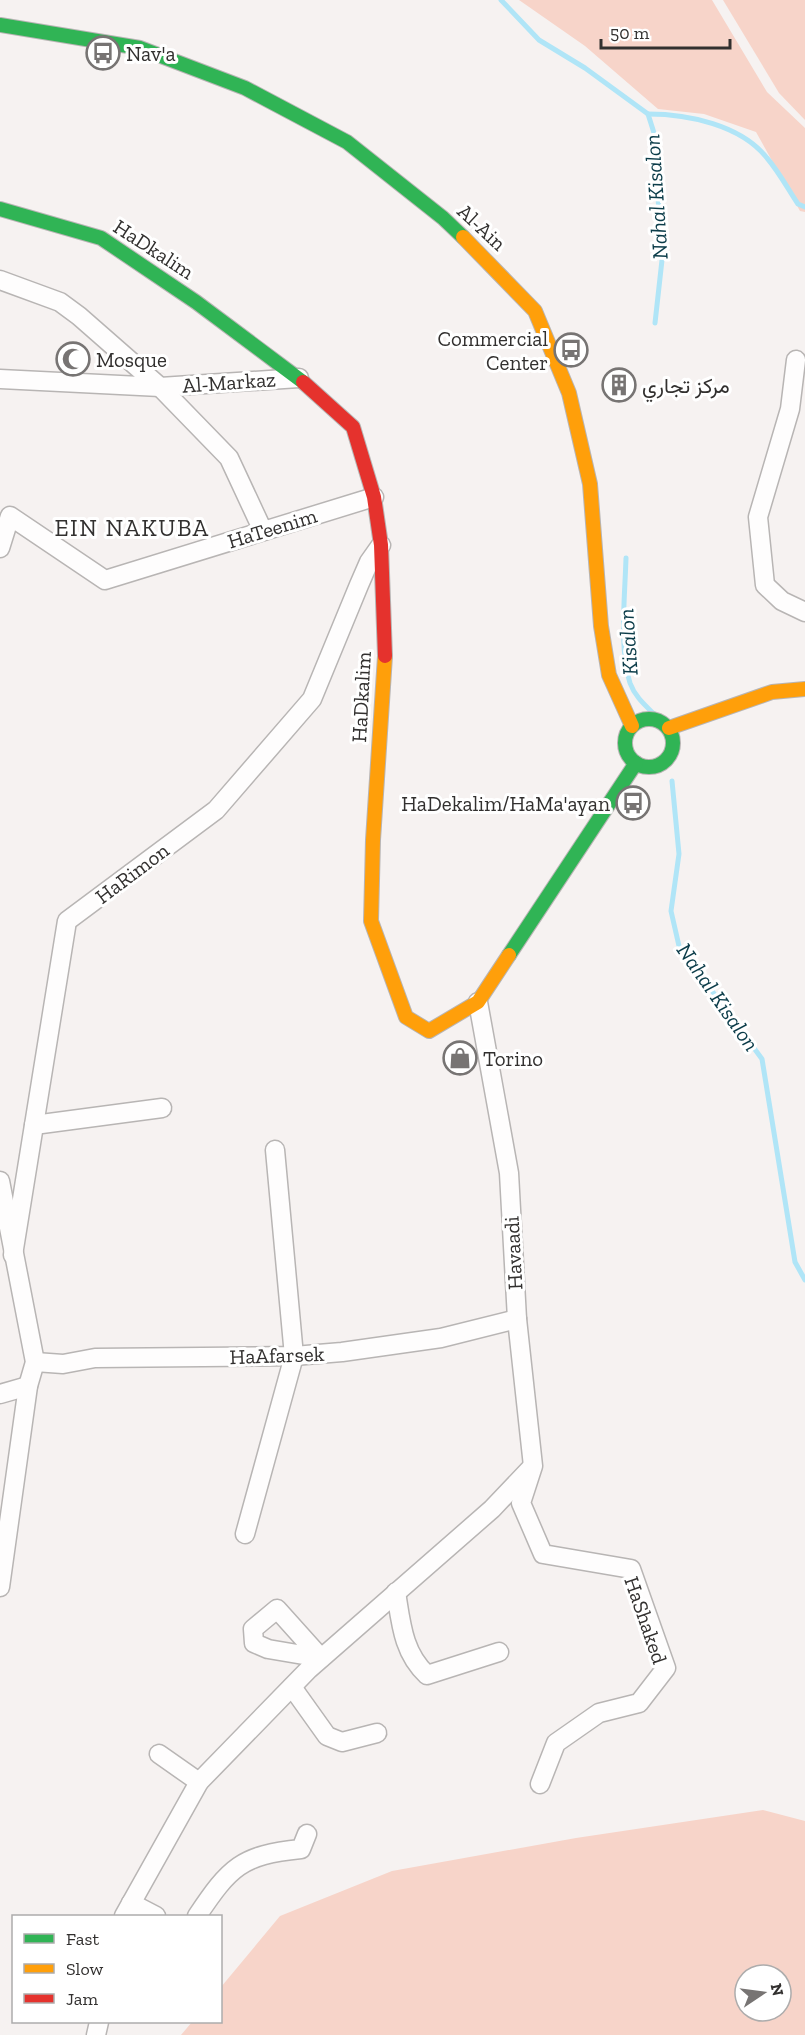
<svg xmlns="http://www.w3.org/2000/svg" width="805" height="2035" viewBox="0 0 805 2035" font-family="'Zilla Slab',Vazirmatn,serif">
	<rect width="100%" height="100%" fill="#f6f2f1"/>
	<!-- green -->
	<g fill="#f7d4c9" fill-rule="evenodd">
		<polygon points="519,0 712,0 767,92 805,128 805,212 800,211 756,132 704,114 658,109 585,46"/>
		<polygon points="723,0 805,0 805,120 779,93"/>
		<path d="M763,1810l42,11v214h-624l11,-13h28l1,-35 59,-71 112,-45 184,-33zM745,1975h36v36h-36z"/>
	</g>
	<g fill="none" stroke-linecap="round" stroke-linejoin="round">
		<!-- stream -->
		<g stroke="#b0e5f7" stroke-width="5">
			<polyline points="501,0 539,40 585,68 648,114 654,133 662,260 655,323"/>
			<path d="M648,114c40,0 93,11 119,44 12,14 21,31 31,46l7,3"/>
			<path d="M626,558c-1,37 -7,91 4,125 5,14 16,23 26,33"/>
			<polyline points="672,781 679,854 671,911 679,946 762,1059 795,1262 805,1280"/>
		</g>
		<defs>
			<g id="street">
				<polyline points="0,280 60,302 79,316 160,387 229,458 263,531"/>
				<polyline points="796,360 790,409 758,517 765,585 782,601 805,612"/>
				<polyline points="0,379 160,387 299,378"/>
				<polyline points="0,548 10,516 105,580 374,497"/>
				<polyline points="478,1002 509,1173 517,1319 533,1466 521,1503 543,1554 631,1569 666,1668 639,1703 599,1713 556,1743 540,1784"/>
				<polyline points="34,1125 162,1108"/>
				<polyline points="0,1181 35,1362 28,1386 0,1587"/>
				<polyline points="13,1255 67,921 216,810 312,699 359,585 369,562 381,545"/>
				<polyline points="35,1362 63,1364 95,1358 294,1356 342,1352 441,1338 517,1319"/>
				<polyline points="0,1394 28,1386"/>
				<polyline points="245,1534 294,1356 275,1150"/>
				<path d="M396,1592c5,31 7,61 31,83l72,-23"/>
				<polygon points="277,1609 321,1658 268,1649 254,1643 253,1629"/>
				<polyline points="292,1687 327,1736 342,1742 377,1733"/>
				<polyline points="159,1754 199,1782"/>
				<polyline points="131,1903 156,1916"/>
				<polyline points="124,1916 199,1782 309,1669 492,1509 530,1469"/>
				<path d="M197,1916c33,-49 44,-61 104,-67l6,-15"/>
				<polyline points="96,2035 99,2022"/>
			</g>
			<g id="fast">
				<polyline points="0,25 140,48 245,88 347,142 443,218 463,237"/>
				<polyline points="0,209 101,238 196,302 303,382"/>
				<circle cx="649" cy="743" r="24"/>
				<polyline points="509,955 636,763"/>
			</g>
			<g id="slow">
				<polyline points="463,237 535,311 569,393 590,484 601,626 609,675 632,726"/>
				<polyline points="385,656 373,840 371,921 406,1017 429,1031 478,1002 509,955"/>
				<polyline points="669,728 772,692 805,689"/>
			</g>
			<polyline id="jam" points="303,382 353,427 374,497 381,545 385,656"/>
		</defs>
		<!-- street casing -->
		<use href="#street" stroke="#b8b5b4" stroke-width="21"/>
		<!-- fast casing -->
		<use href="#fast" stroke="#b8b5b4" stroke-width="16"/>
		<!-- slow casing -->
		<use href="#slow" stroke="#b8b5b4" stroke-width="16"/>
		<!-- jam casing -->
		<use href="#jam" stroke="#b8b5b4" stroke-width="16"/>
		<!-- street -->
		<use href="#street" stroke="#fefdfd" stroke-width="18"/>
		<!-- fast -->
		<use href="#fast" stroke="#30b455" stroke-width="14"/>
		<!-- slow -->
		<use href="#slow" stroke="#ff9f0a" stroke-width="14"/>
		<!-- jam -->
		<use href="#jam" stroke="#e5322d" stroke-width="14"/>
	</g>
	<!-- icons -->
	<defs>
		<symbol id="bus-ring" viewBox="-11 -11 22 22"><circle r="9.5" fill="#fff" stroke="#777473" stroke-width="1.5"/><path d="M-5-6H5V4H4V6H2V4H-2V6H-4V4H-5ZM-3.5-4V0h7V-4ZM-3.5 1.2v1.5H-2V1.2ZM2 1.2v1.5H3.5V1.2Z" fill="#777473"/></symbol>
		<symbol id="mosque-ring" viewBox="-11 -11 22 22"><circle r="9.5" fill="#fff" stroke="#777473" stroke-width="1.5"/><path d="M3.5-4.9A6 6 0 1 0 3.5 4.9A5 5 0 1 1 3.5-4.9Z" fill="#777473"/></symbol>
		<symbol id="building-ring" viewBox="-11 -11 22 22"><circle r="9.5" fill="#fff" stroke="#777473" stroke-width="1.5"/><path d="M-4-6H4V6H1V3H-1V6H-4ZM-2.5-4.3h1.7v1.8h-1.7ZM.8-4.3h1.7v1.8H.8ZM-2.5-1h1.7V.8h-1.7ZM.8-1h1.7V.8H.8Z" fill="#777473"/></symbol>
		<symbol id="shop-ring" viewBox="-11 -11 22 22"><circle r="9.5" fill="#fff" stroke="#777473" stroke-width="1.5"/><path d="M-5-2.5h2.3a2.7 3.5 0 0 1 5.4 0H5L5.5 6h-11ZM-1.5-2.5h3a1.5 2.3 0 0 0-3 0Z" fill="#777473"/></symbol>
	</defs>
	<g fill-rule="evenodd">
		<use href="#bus-ring" x="84" y="34" width="38" height="38"/>
		<use href="#bus-ring" x="552" y="331" width="38" height="38"/>
		<use href="#mosque-ring" x="54" y="340" width="38" height="38"/>
		<use href="#building-ring" x="600" y="366" width="38" height="38"/>
		<use href="#bus-ring" x="614" y="784" width="38" height="38"/>
		<use href="#shop-ring" x="441" y="1039" width="38" height="38"/>
	</g>
	<g text-anchor="middle" dominant-baseline="central" stroke-width="6" stroke-linejoin="round" paint-order="stroke">
		<!-- poi labels -->
		<g font-size="21" fill="#32302f" stroke="#fff" text-anchor="start">
			<text x="126" y="53">Nav'a</text>
			<text x="548" y="338" text-anchor="end">Commercial<tspan x="548" dy="24">Center</tspan></text>
			<text x="96" y="359">Mosque</text>
			<text x="642" y="385">مركز تجاري</text>
			<text x="610" y="803" text-anchor="end">HaDekalim/HaMa'ayan</text>
			<text x="483" y="1058">Torino</text>
		</g>
		<!-- street labels -->
		<g font-size="21" fill="#32302f" stroke="#fff">
			<text transform="translate(482 227) rotate(43)">Al-Ain</text>
			<text transform="translate(154 249) rotate(33)">HaDkalim</text>
			<text transform="translate(229 382) rotate(-4)">Al-Markaz</text>
			<text transform="translate(272 528) rotate(-17)">HaTeenim</text>
			<text transform="translate(361 697) rotate(-87)">HaDkalim</text>
			<text transform="translate(132 873) rotate(-37)">HaRimon</text>
			<text transform="translate(513 1253) rotate(-93)">Havaadi</text>
			<text transform="translate(277 1355) rotate(-2)">HaAfarsek</text>
			<text transform="translate(646 1620) rotate(71)">HaShaked</text>
		</g>
		<!-- water labels -->
		<g font-size="22" font-style="italic" fill="#0b3c49" stroke="#fff">
			<text transform="translate(656 197) rotate(-94)">Nahal Kisalon</text>
			<text transform="translate(628 642) rotate(-94)">Kisalon</text>
			<text transform="translate(718 997) rotate(55)">Nahal Kisalon</text>
		</g>
		<!-- quarter labels -->
		<g font-size="24" letter-spacing="1.5" fill="#32302f" stroke="#fff">
			<text x="132" y="527">EIN NAKUBA</text>
		</g>
	</g>
	<!-- legend -->
	<rect x="12" y="1915" width="210" height="108" fill="#ffffff" stroke="#adacac" stroke-width="1.5"/>
	<rect x="24" y="1934" width="30" height="9" fill="#30b455" stroke="#adacac" stroke-width="1.5"/>
	<text x="66" y="1945" font-size="18" fill="#32302f">Fast</text>
	<rect x="24" y="1964" width="30" height="9" fill="#ff9f0a" stroke="#adacac" stroke-width="1.5"/>
	<text x="66" y="1975" font-size="18" fill="#32302f">Slow</text>
	<rect x="24" y="1994" width="30" height="9" fill="#e5322d" stroke="#adacac" stroke-width="1.5"/>
	<text x="66" y="2005" font-size="18" fill="#32302f">Jam</text>
	<!-- north arrow -->
	<g transform="translate(763 1993) rotate(77)"><circle r="28" fill="#ffffff" stroke="#adacac" stroke-width="1.5"/>
	<path d="M0-4.5L10 22L0 15L-10 22Z" fill="#777473"/>
	<text y="-9" font-size="16" font-weight="bold" text-anchor="middle" fill="#32302f">N</text>
	</g>
	<!-- scale -->
	<path d="M601 39v9h129v-9" fill="none" stroke="#32302f" stroke-width="3"/>
	<text x="610" y="39" font-size="18" fill="#32302f" stroke="#ffffff" stroke-width="4.5" paint-order="stroke">50 m</text>
</svg>
